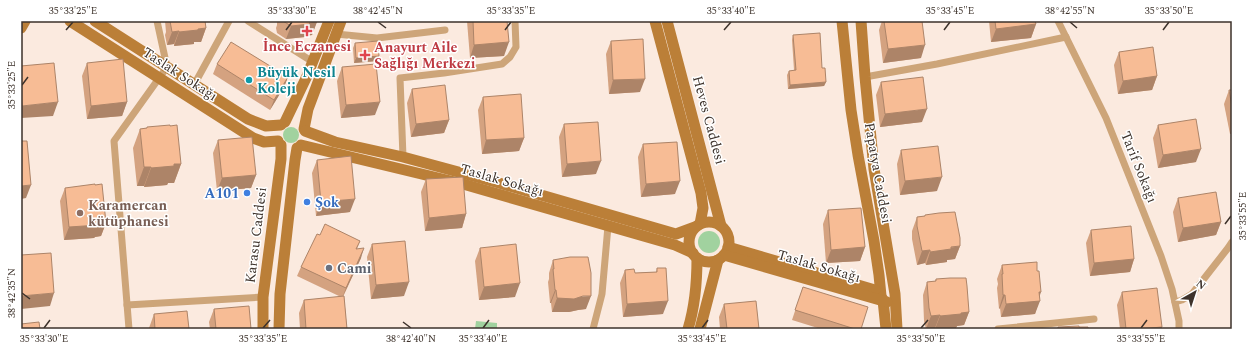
<svg xmlns="http://www.w3.org/2000/svg" width="1253" height="350" viewBox="0 0 1253 350" font-family="Spectral,serif">
	<rect width="100%" height="100%" fill="#fbeadf"/>
	<!-- green -->
	<g fill="#a1d29f">
		<circle cx="291" cy="135" r="8"/>
		<circle cx="709" cy="242" r="11"/>
		<polygon points="476,321 497,323 497,329 475,329"/>
	</g>
	<g fill="none" stroke-linecap="round" stroke-linejoin="round">
		<!-- street -->
		<g stroke="#cda579" stroke-width="7">
			<polyline points="248,21 313,62"/>
			<polyline points="1058,21 1106,118 1161,256 1172,289 1179,321 1179,329"/>
			<polyline points="336,34 377,38 445,30"/>
			<polyline points="865,77 937,64 1066,37"/>
			<polyline points="194,85 229,21"/>
			<polyline points="403,157 400,78 444,73 502,64 510,57 516,47 515,21"/>
			<polyline points="1175,302 1182,300 1192,294 1228,248 1232,242"/>
			<polyline points="127,305 263,297"/>
			<polyline points="129,329 114,141 167,67 157,21"/>
			<polyline points="593,329 602,294 608,226"/>
			<polyline points="998,329 1094,319"/>
		</g>
		<!-- secondary -->
		<g stroke="#bb7f38" stroke-width="11">
			<polyline points="70,21 253,138 264,142 278,141"/>
			<polyline points="95,21 248,119 266,126 281,125"/>
			<polyline points="655,21 701,193 703,208 700,224"/>
			<polyline points="667,21 721,226"/>
			<polyline points="842,21 851,110 858,155 874,241 879,275 881,296 883,300 886,329"/>
			<polyline points="861,21 865,77 874,169 895,294 897,329"/>
			<polyline points="21,28 25,21"/>
			<polyline points="285,122 307,76 329,21"/>
			<polyline points="304,129 308,109 341,21"/>
			<polyline points="305,131 335,142 403,157 499,183 676,234 695,227"/>
			<polyline points="301,145 463,184 675,245 693,253"/>
			<circle cx="709" cy="242" r="20"/>
			<polyline points="728,247 875,290"/>
			<polyline points="724,255 887,302"/>
			<polyline points="263,329 263,297 281,159 281,145"/>
			<polyline points="279,329 280,294 295,160 297,148"/>
			<path d="M688,329c7,-23 9,-47 9,-71"/>
			<polyline points="700,329 718,260"/>
		</g>
	</g>
	<!-- wall -->
	<g fill="#d4a280">
		<polygon points="165,21 205,21 206,28 201,42 194,42 194,44 174,46 174,44 167,45 165,35 166,32"/>
		<polygon points="277,21 317,21 312,35 305,36 305,37 286,39 277,33 276,28 277,25"/>
		<polygon points="467,21 507,21 504,56 470,58"/>
		<polygon points="882,21 922,21 921,58 883,63 879,30"/>
		<polygon points="989,21 1035,21 1036,24 1031,38 991,42"/>
		<polygon points="793,35 822,68 826,82 824,86 788,89 787,75 789,71 794,70 792,40"/>
		<polygon points="611,41 640,92 609,94 606,54"/>
		<polygon points="355,43 379,56 377,61 354,63 353,48"/>
		<polygon points="1119,52 1157,76 1152,90 1118,94 1114,65"/>
		<polygon points="87,63 127,102 122,116 87,119 82,76"/>
		<polygon points="217,64 288,77 284,87 270,110 213,74"/>
		<polygon points="342,67 375,115 341,118 337,81"/>
		<polygon points="881,82 922,122 880,127 876,95"/>
		<polygon points="412,89 449,120 444,133 411,137 407,103"/>
		<polygon points="1229,90 1232,90 1232,133 1230,134 1224,104"/>
		<polygon points="483,97 524,138 519,151 482,154 478,110"/>
		<polygon points="564,124 596,174 562,177 559,137"/>
		<polygon points="1158,125 1196,162 1158,168 1153,138"/>
		<polygon points="147,127 181,164 174,183 168,183 167,185 144,187 144,186 137,186 133,148 140,129 147,128"/>
		<polygon points="218,140 256,175 251,188 217,191 213,153"/>
		<polygon points="643,144 675,194 641,197 638,157"/>
		<polygon points="901,150 937,191 900,195 897,164"/>
		<polygon points="317,160 350,212 316,216 312,173"/>
		<polygon points="426,179 466,214 462,228 425,231 421,192"/>
		<polygon points="65,188 106,223 101,236 95,237 94,238 64,240 60,201"/>
		<polygon points="1178,198 1221,222 1216,235 1178,242 1173,212"/>
		<polygon points="828,210 865,247 860,261 826,263 823,224"/>
		<polygon points="925,215 960,246 955,259 947,260 947,262 926,265 925,263 917,265 912,239 912,231 917,217 925,216"/>
		<polygon points="1091,230 1134,259 1130,272 1090,276 1086,243"/>
		<polygon points="320,235 360,241 357,249 361,258 343,297 344,296 347,329 300,329 299,313 304,300 341,297 297,276 301,267"/>
		<polygon points="372,244 404,296 371,299 367,257"/>
		<polygon points="480,248 515,297 479,300 475,261"/>
		<polygon points="553,260 586,309 578,310 569,312 552,312 551,303 550,303 548,282 549,279 549,273"/>
		<polygon points="1002,265 1040,296 1035,314 1001,317 1000,308 999,309 997,288 998,284 997,279"/>
		<polygon points="657,268 663,314 623,317 620,283 625,270 635,273 656,272"/>
		<polygon points="936,279 969,312 964,325 957,326 956,328 942,329 935,329 935,328 926,329 924,321 923,295 927,282 935,281"/>
		<polygon points="803,287 861,329 821,329 792,320"/>
		<polygon points="1122,292 1162,327 1161,329 1120,329 1117,305"/>
		<polygon points="724,304 759,329 720,329 719,317"/>
		<polygon points="214,309 251,329 210,329 209,322"/>
		<polygon points="154,314 189,329 149,329 149,328"/>
	</g>
	<!-- shaded-wall -->
	<g fill="#ad8468">
		<polygon points="317,22 312,35 305,36 305,37 286,39 291,26"/>
		<polygon points="1036,24 1031,38 991,42 996,29"/>
		<polygon points="206,28 201,42 194,42 194,44 174,46 179,32"/>
		<polygon points="179,31 174,44 167,45 172,32"/>
		<polygon points="509,42 504,56 470,58 474,45"/>
		<polygon points="925,45 921,58 883,63 888,49"/>
		<polygon points="379,56 377,61 354,63 356,58"/>
		<polygon points="1157,76 1152,90 1118,94 1123,81"/>
		<polygon points="288,77 284,87 270,110 274,100"/>
		<polygon points="645,79 640,92 609,94 613,80"/>
		<polygon points="826,82 824,86 788,89 790,85"/>
		<polygon points="58,102 53,116 21,118 21,108 22,106"/>
		<polygon points="127,102 122,116 87,119 91,106"/>
		<polygon points="380,102 375,115 341,118 346,105"/>
		<polygon points="927,109 922,122 880,127 885,114"/>
		<polygon points="449,120 444,133 411,137 416,124"/>
		<polygon points="1232,127 1232,133 1230,134"/>
		<polygon points="524,138 519,151 482,154 486,140"/>
		<polygon points="1201,149 1196,162 1158,168 1163,155"/>
		<polygon points="601,161 596,174 562,177 567,164"/>
		<polygon points="174,164 181,164 174,183 168,183 167,185 144,187 151,168"/>
		<polygon points="144,167 151,167 144,186 137,186"/>
		<polygon points="256,175 251,188 217,191 222,178"/>
		<polygon points="942,177 937,191 900,195 905,181"/>
		<polygon points="680,181 675,194 641,197 646,184"/>
		<polygon points="31,185 26,198 21,199 21,186"/>
		<polygon points="355,199 350,212 316,216 321,202"/>
		<polygon points="466,214 462,228 425,231 429,218"/>
		<polygon points="1221,222 1216,235 1178,242 1183,228"/>
		<polygon points="106,223 101,236 95,237 94,238 64,240 69,227"/>
		<polygon points="960,246 955,259 947,260 947,262 926,265 930,252"/>
		<polygon points="865,247 860,261 826,263 831,250"/>
		<polygon points="364,248 361,258 342,298 346,288"/>
		<polygon points="930,250 925,263 917,265 922,251"/>
		<polygon points="1134,259 1130,272 1090,276 1094,263"/>
		<polygon points="409,282 404,296 371,299 376,285"/>
		<polygon points="520,283 515,297 479,300 484,287"/>
		<polygon points="555,290 556,290 551,303 550,303"/>
		<polygon points="1039,292 1041,292 1038,301 1040,301 1035,314 1001,317 1006,304"/>
		<polygon points="54,293 50,306 21,309 21,296"/>
		<polygon points="1003,295 1005,295 1000,308 999,309"/>
		<polygon points="591,296 586,309 578,310 569,312 552,312 557,298"/>
		<polygon points="668,301 663,314 623,317 627,304"/>
		<polygon points="969,312 964,325 957,326 956,328 935,329 940,316"/>
		<polygon points="940,315 935,328 926,329 931,316"/>
		<polygon points="1162,327 1161,329 1139,329"/>
	</g>
	<!-- building -->
	<g fill="#f7bc95" stroke="#ad8468">
		<polygon points="170,21 205,21 206,28 198,29 198,30 179,32 179,31 172,32"/>
		<polygon points="283,21 317,21 317,22 309,23 310,24 291,26"/>
		<polygon points="473,21 507,21 509,42 474,45"/>
		<polygon points="884,21 922,21 925,45 888,49"/>
		<polygon points="995,21 1035,21 1036,24 996,29"/>
		<polygon points="820,33 822,68 825,68 826,82 790,85 789,71 796,70 793,35"/>
		<polygon points="643,39 645,79 613,80 611,41"/>
		<polygon points="378,41 379,56 356,58 355,43"/>
		<polygon points="231,42 288,77 274,100 217,64"/>
		<polygon points="1153,47 1157,76 1123,81 1119,52"/>
		<polygon points="123,59 127,102 91,106 87,63"/>
		<polygon points="54,63 58,102 22,106 21,97 21,66"/>
		<polygon points="376,64 380,102 346,105 342,67"/>
		<polygon points="923,77 927,109 885,114 881,82"/>
		<polygon points="445,85 449,120 416,124 412,89"/>
		<polygon points="1229,90 1232,90 1232,107"/>
		<polygon points="521,94 524,138 486,140 483,97"/>
		<polygon points="1196,119 1201,149 1163,155 1158,125"/>
		<polygon points="598,122 601,161 567,164 564,124"/>
		<polygon points="170,125 170,126 177,125 181,164 174,164 174,166 151,168 151,167 144,167 140,129 147,128 147,127"/>
		<polygon points="252,137 256,175 222,178 218,140"/>
		<polygon points="21,141 27,141 31,185 21,186"/>
		<polygon points="677,142 680,181 646,184 643,144"/>
		<polygon points="938,146 942,177 905,181 901,150"/>
		<polygon points="351,156 355,199 321,202 317,160"/>
		<polygon points="463,177 466,214 429,218 426,179"/>
		<polygon points="95,184 95,185 102,184 106,223 99,224 99,225 69,227 65,188"/>
		<polygon points="1216,192 1221,222 1183,228 1178,198"/>
		<polygon points="861,208 865,247 831,250 828,210"/>
		<polygon points="955,212 960,238 960,246 951,247 951,249 930,252 930,250 922,251 917,226 917,217 925,216 925,215 939,213"/>
		<polygon points="325,224 360,241 356,249 364,248 346,288 301,267 317,234 320,235"/>
		<polygon points="1131,226 1134,259 1094,263 1091,230"/>
		<polygon points="405,241 409,282 376,285 372,244"/>
		<polygon points="516,244 520,283 484,287 480,248"/>
		<polygon points="51,253 54,293 21,296 21,255"/>
		<polygon points="570,257 588,257 591,273 591,296 583,296 574,299 557,298 556,290 555,290 553,269 554,269 553,260"/>
		<polygon points="1037,262 1037,271 1039,271 1041,292 1039,292 1040,301 1006,304 1005,295 1003,295 1002,274 1003,274 1002,265"/>
		<polygon points="657,268 666,268 668,301 627,304 625,270 634,269 635,273 657,272"/>
		<polygon points="950,278 966,278 967,286 969,312 961,313 961,314 940,316 940,315 931,316 929,308 927,282 936,281 936,279"/>
		<polygon points="803,287 868,307 861,329 855,329 795,310"/>
		<polygon points="1157,288 1162,327 1139,329 1126,329 1122,292"/>
		<polygon points="344,296 347,329 306,329 304,300"/>
		<polygon points="756,301 759,329 727,329 724,304"/>
		<polygon points="249,306 251,329 216,329 214,309"/>
		<polygon points="187,311 189,329 155,329 154,314"/>
		<polygon points="39,322 40,329 21,329 21,324"/>
		<polygon points="1079,326 1079,327 1088,327 1088,329 1055,329 1058,329 1058,327"/>
	</g>
	<!-- ticks -->
	<path fill="none" stroke="#3d322b" stroke-width="1.5" d="M378,22l8,6M1070,22l7,6M66,30l7,-8M286,30l6,-8M505,30l6,-8M724,30l7,-8M944,30l6,-8M1163,30l6,-8M22,85l6,-8M1225,224l6,-8M22,293l8,6M403,322l8,6M44,328l6,-8M263,328l7,-8M483,328l6,-8M702,328l6,-8M921,328l7,-8M1141,328l6,-8"/>
	<!-- markers -->
	<g fill="#e0444e" stroke="#fff" stroke-width="1.5">
		<path d="M305 25h4v4h4v4h-4v4h-4v-4h-4v-4h4z"/>
		<path d="M363 49h4v4h4v4h-4v4h-4v-4h-4v-4h4z"/>
	</g>
	<circle fill="#0f9aa8" stroke="#fff" stroke-width="1.5" cx="249" cy="80" r="4"/>
	<g fill="#3f7fe0" stroke="#fff" stroke-width="1.5">
		<circle cx="247" cy="193" r="4"/>
		<circle cx="307" cy="202" r="4"/>
	</g>
	<circle fill="#8d6e63" stroke="#fff" stroke-width="1.5" cx="80" cy="213" r="4"/>
	<circle fill="#6b7280" stroke="#fff" stroke-width="1.5" cx="329" cy="268" r="4"/>
	<g text-anchor="middle" dominant-baseline="central" stroke-width="3" stroke-linejoin="round" paint-order="stroke">
		<!-- health labels -->
		<g font-size="14" font-weight="bold" fill="#be3a42" stroke="#fff">
			<text x="307" y="46">İnce Eczanesi</text>
			<text x="374" y="47" text-anchor="start">Anayurt Aile<tspan x="374" dy="16">Sağlığı Merkezi</tspan></text>
		</g>
		<!-- culture labels -->
		<g font-size="14" font-weight="bold" fill="#0d838f" stroke="#fff" text-anchor="start">
			<text x="257" y="72">Büyük Nesil<tspan x="257" dy="16">Koleji</tspan></text>
		</g>
		<!-- street labels -->
		<g font-size="14" fill="#3d322b" stroke="#fff">
			<text transform="translate(180 74) rotate(33)">Taslak Sokağı</text>
			<text transform="translate(709 120) rotate(75)">Heves Caddesi</text>
			<text transform="translate(1139 167) rotate(68)">Tarif Sokağı</text>
			<text transform="translate(878 173) rotate(80)">Papatya Caddesi</text>
			<text transform="translate(502 180) rotate(16)">Taslak Sokağı</text>
			<text transform="translate(256 235) rotate(-83)">Karasu Caddesi</text>
			<text transform="translate(819 266) rotate(16)">Taslak Sokağı</text>
		</g>
		<!-- shop labels -->
		<g font-size="14" font-weight="bold" fill="#366cbe" stroke="#fff" text-anchor="end">
			<text x="239" y="193">A101</text>
			<text x="315" y="202" text-anchor="start">Şok</text>
		</g>
		<!-- education labels -->
		<g font-size="14" font-weight="bold" fill="#785e54" stroke="#fff" text-anchor="start">
			<text x="88" y="205">Karamercan<tspan x="88" dy="16">kütüphanesi</tspan></text>
		</g>
		<!-- worship labels -->
		<g font-size="14" font-weight="bold" fill="#5b616d" stroke="#fff" text-anchor="start">
			<text x="337" y="268">Cami</text>
		</g>
	</g>
	<!-- border -->
	<rect width="1253" height="350" fill="none" stroke="#ffffff" stroke-width="44"/>
	<!-- north arrow -->
	<g transform="translate(1195 292) rotate(39)" stroke="#ffffff" stroke-width="3" paint-order="stroke">
	<path d="M0-3L7 15L0 10L-7 15Z" fill="#3d322b"/>
	<text y="-6" font-size="11" font-weight="bold" text-anchor="middle" fill="#3d322b">N</text>
	</g>
	<rect x="22" y="22" width="1209" height="306" fill="none" stroke="#3d322b" stroke-width="1.5"/>
	<g font-size="10" text-anchor="middle" fill="#3d322b">
		<text x="73" y="14">35°33'25"E</text>
		<text x="292" y="14">35°33'30"E</text>
		<text x="378" y="14">38°42'45"N</text>
		<text x="511" y="14">35°33'35"E</text>
		<text x="731" y="14">35°33'40"E</text>
		<text x="950" y="14">35°33'45"E</text>
		<text x="1070" y="14">38°42'55"N</text>
		<text x="1169" y="14">35°33'50"E</text>
		<text transform="translate(11 85) rotate(-90)" y="4">35°33'25"E</text>
		<text transform="translate(1242 216) rotate(-90)" y="4">35°33'55"E</text>
		<text transform="translate(11 293) rotate(-90)" y="4">38°42'35"N</text>
		<text x="44" y="342">35°33'30"E</text>
		<text x="263" y="342">35°33'35"E</text>
		<text x="411" y="342">38°42'40"N</text>
		<text x="483" y="342">35°33'40"E</text>
		<text x="702" y="342">35°33'45"E</text>
		<text x="921" y="342">35°33'50"E</text>
		<text x="1141" y="342">35°33'55"E</text>
	</g>
</svg>
